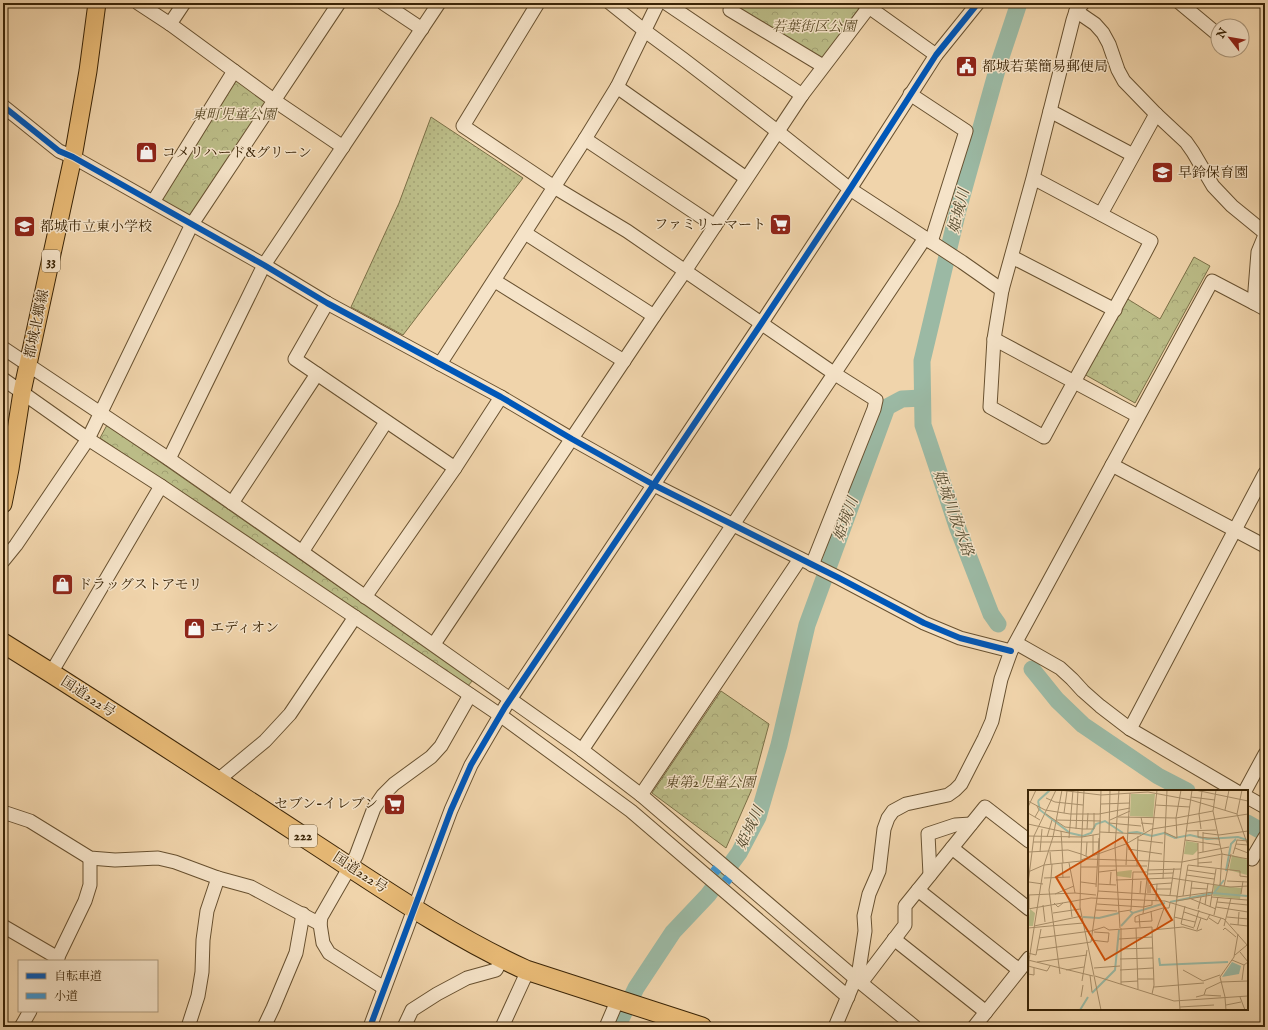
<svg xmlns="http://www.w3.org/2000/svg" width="1268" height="1030" viewBox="0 0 1268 1030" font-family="'IM FELL English','Noto Serif JP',serif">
	<defs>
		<pattern id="grass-dots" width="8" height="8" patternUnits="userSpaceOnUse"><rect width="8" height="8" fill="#bbbc87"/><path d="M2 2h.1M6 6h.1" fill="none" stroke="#a2a173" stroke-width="1.8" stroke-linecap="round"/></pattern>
		<pattern id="forest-crowns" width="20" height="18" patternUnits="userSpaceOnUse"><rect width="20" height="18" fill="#bbbc87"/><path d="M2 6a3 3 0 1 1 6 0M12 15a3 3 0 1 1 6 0" fill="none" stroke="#a2a173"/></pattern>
	</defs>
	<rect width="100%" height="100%" fill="#f0d4ab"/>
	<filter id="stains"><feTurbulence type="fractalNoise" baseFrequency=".005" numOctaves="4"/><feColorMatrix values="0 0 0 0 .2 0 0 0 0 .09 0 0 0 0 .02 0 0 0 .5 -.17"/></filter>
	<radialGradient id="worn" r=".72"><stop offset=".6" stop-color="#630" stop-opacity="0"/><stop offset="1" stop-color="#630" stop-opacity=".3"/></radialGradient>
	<!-- grass -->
	<polygon fill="url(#grass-dots)" stroke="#7b7047" points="431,117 523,178 403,335 351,307 399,203"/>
	<!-- forest -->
	<g fill="url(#forest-crowns)" stroke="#7b7047">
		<polygon points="740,3 855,3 860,7 821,60 737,9"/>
		<polygon points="234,79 266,102 190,215 187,216 160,200"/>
		<polygon points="1194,257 1210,266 1135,403 1084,374 1126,298 1160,319"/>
		<polygon points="107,425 473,680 467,687 100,438"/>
		<polygon points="721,691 769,724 751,791 726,848 652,793"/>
	</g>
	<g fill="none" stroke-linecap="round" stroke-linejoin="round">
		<!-- river -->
		<g stroke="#9bb9a4" stroke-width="17">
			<polyline points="998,624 991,614 958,529 923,425 922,361 958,210 999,63 1019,3"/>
			<polyline points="1032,669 1057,700 1083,725 1158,776 1187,791"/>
			<polyline points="1247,823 1265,833"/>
			<polyline points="617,1027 636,988 673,932 708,895 739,853 758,817 779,745 807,625 887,407 902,399 922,398"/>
		</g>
		<defs>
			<g id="minor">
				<polyline points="138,3 170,24 275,101 343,147"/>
				<polyline points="383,3 422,29"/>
				<polyline points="538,3 463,126 554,187 627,231 835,374 876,400 874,409 812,565"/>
				<polyline points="610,3 645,31 683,59 777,131 850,189 962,262 1002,290"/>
				<polyline points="666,3 802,95"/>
				<polyline points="733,3 730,10 823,66"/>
				<polyline points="863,3 936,55"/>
				<polyline points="1180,3 1216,33"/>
				<polyline points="1076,11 1095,24 1103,33 1109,44 1118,70 1124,81 1156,114 1186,142 1193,152 1213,186 1232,206 1265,233"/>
				<polyline points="170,24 184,3"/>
				<polyline points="617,87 746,178"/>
				<polyline points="910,94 966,131 931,242"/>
				<polyline points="3,106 59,151 73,157 264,265 327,303 501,397 572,439 654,485 839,578 924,623 960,638 1011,651"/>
				<polyline points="1050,111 1133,155"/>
				<polyline points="585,139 715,226"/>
				<path d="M1033,178l118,63c-34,66 -72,130 -107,196l-54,-30 4,-68 8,-49 31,-112 40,-158 3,-9 7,-8"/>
				<polyline points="153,202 234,71"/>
				<polyline points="1101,214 1156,114"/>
				<polyline points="525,233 654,316"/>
				<polyline points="1265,235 1258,252 1254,303 1265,309"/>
				<polyline points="1012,257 1115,310"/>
				<polyline points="495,281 624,361"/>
				<polyline points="994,339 1138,416"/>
				<polyline points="3,348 169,459 302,552 582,750 641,795 855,978 915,1027"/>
				<polyline points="440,364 585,139 617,87 658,3"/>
				<polyline points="317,374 455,468"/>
				<polyline points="3,379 88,439 161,486 500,715 631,811 848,997"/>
				<polyline points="169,459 264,265 439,3"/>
				<polyline points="1112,465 1265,546"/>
				<polyline points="232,503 317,374 295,359 327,303"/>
				<polyline points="302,552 386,422"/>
				<polyline points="3,561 16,545 88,439 192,224 339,3"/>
				<polyline points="365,597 455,468 501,397"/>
				<polyline points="1016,643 1060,668 1072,679 1083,691 1100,706 1130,729 1236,791"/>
				<polyline points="434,644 654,316 685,271 802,95 872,3"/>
				<polyline points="51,673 161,486"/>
				<polyline points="1130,729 1265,473"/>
				<polyline points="582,750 925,238"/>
				<polyline points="218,780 265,741 290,714 355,617"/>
				<polyline points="1245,791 1265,754"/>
				<polyline points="641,795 800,559"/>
				<polyline points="1247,797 1265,807"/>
				<polyline points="3,812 30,821 90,858 115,860 158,858 175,862 218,878 251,887 320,924 321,917 356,856 374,808 383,795 394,784 431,757 441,746 470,695"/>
				<polyline points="952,848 1029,909"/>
				<polyline points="1252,859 1265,837"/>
				<polyline points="930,875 928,834 955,825 971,824"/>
				<polyline points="918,890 1019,970"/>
				<polyline points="320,924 323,943 329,953 384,988"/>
				<polyline points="3,926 58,958"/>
				<polyline points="894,939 986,1012"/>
				<polyline points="56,961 85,901 90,885 90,858"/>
				<polyline points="861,983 905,925 905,906 985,807 1029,841"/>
				<polyline points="21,1027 30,1011"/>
				<polyline points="188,1027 198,996 202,972 203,940 207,911 218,878"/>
				<polyline points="264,1027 273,1008 296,953 303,914"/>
				<polyline points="370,1027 451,810 471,765 505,707 761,324 850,189 936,55 978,3"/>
				<polyline points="404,1027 412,1010 437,994 467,978 496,970 502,959"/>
				<polyline points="502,1027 524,979 526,970"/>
				<polyline points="606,1027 618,999"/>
				<polyline points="835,1027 859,970 865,931 864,916 869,894 879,871 884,829 888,818 893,811 906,804 948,795 955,790 961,784 984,739 992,721 1001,679 1011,651 1212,281 1254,303"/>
				<polyline points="974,1027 1029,958"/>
			</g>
			<polyline id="major" points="3,504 10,469 22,392 73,157 88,71 97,3"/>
			<path id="highway" d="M3,643l48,30c88,56 175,113 262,170 69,45 138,93 213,127l176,57"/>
		</defs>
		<!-- minor casing -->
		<use href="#minor" stroke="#685130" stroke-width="15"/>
		<!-- major casing -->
		<use href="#major" stroke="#3b2507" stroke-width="19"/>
		<!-- highway casing -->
		<use href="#highway" stroke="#3b2507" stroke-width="21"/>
		<!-- minor -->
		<use href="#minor" stroke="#f5e3c8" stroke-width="13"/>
		<!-- major -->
		<use href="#major" stroke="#e8ba76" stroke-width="17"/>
		<!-- highway -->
		<use href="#highway" stroke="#e8ba76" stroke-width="19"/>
		<!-- quiet -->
		<polyline stroke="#3e95d1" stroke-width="5" stroke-dasharray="10 5" stroke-linecap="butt" points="712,867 731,883"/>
		<defs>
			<g id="cycleway">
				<polyline points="3,106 59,151 73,157 264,265 327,303 501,397 572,439 654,485 839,578 924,623 960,638 1011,651"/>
				<polyline points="370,1027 451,810 471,765 505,707 761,324 850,189 936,55 978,3"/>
			</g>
		</defs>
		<!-- cycleway casing -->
		<use href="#cycleway" stroke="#f5e3c8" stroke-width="8"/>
		<!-- cycleway -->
		<use href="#cycleway" stroke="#0057b8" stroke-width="6"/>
	</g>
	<!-- icons -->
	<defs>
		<symbol id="civic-square" viewBox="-11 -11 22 22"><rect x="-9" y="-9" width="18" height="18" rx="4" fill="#8f2418" stroke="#f5e3c8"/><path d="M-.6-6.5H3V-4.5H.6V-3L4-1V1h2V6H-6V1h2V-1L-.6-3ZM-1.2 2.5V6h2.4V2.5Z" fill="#fff"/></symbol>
		<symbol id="shop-square" viewBox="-11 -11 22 22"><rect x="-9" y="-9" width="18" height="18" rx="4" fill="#8f2418" stroke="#f5e3c8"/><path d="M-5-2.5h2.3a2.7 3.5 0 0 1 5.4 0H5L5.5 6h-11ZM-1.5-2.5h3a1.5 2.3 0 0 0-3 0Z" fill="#fff"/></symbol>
		<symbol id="school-square" viewBox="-11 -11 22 22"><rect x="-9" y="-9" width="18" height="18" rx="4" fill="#8f2418" stroke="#f5e3c8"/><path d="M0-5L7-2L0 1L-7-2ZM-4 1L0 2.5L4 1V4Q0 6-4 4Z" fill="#fff"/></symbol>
		<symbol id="supermarket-square" viewBox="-11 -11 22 22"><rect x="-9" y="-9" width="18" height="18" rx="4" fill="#8f2418" stroke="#f5e3c8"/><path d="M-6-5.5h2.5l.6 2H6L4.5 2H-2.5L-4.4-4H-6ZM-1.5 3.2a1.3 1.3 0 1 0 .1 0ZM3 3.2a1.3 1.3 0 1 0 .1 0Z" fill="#fff"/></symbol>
	</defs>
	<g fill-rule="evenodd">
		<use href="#civic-square" x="954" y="54" width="25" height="25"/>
		<use href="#shop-square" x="134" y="140" width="25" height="25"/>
		<use href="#school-square" x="1150" y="160" width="25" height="25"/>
		<use href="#supermarket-square" x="768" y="212" width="25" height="25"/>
		<use href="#school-square" x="12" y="214" width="25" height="25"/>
		<use href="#shop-square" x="50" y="572" width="25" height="25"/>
		<use href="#shop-square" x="182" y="616" width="25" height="25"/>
		<use href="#supermarket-square" x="382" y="792" width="25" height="25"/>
	</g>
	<g text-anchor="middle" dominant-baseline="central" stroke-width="3" stroke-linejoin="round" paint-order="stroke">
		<!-- shield labels -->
		<g fill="#f5e3c8" stroke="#735e41" stroke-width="1">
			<rect x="42" y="250" width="18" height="22" rx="3"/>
			<rect x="289" y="825" width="28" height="22" rx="3"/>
		</g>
		<g font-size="13" font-weight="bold" fill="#3b2507">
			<text x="51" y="261">33</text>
			<text x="303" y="836">222</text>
		</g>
		<!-- park labels -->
		<g font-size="14" font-style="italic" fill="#5b4b27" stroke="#f5e3c8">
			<text x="814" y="27">若葉街区公園</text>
			<text x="234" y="115">東町児童公園</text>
			<text x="710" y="783">東第2児童公園</text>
		</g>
		<!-- poi labels -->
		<g font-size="14" fill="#3b2507" stroke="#f5e3c8" text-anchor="start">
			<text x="982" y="67">都城若葉簡易郵便局</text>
			<text x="162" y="153">コメリハード&amp;グリーン</text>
			<text x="1178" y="173">早鈴保育園</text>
			<text x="766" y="225" text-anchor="end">ファミリーマート</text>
			<text x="40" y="227">都城市立東小学校</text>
			<text x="78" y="585">ドラッグストアモリ</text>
			<text x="210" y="628">エディオン</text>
			<text x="378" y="804" text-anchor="end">セブン-イレブン</text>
		</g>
		<!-- street labels -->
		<g font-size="14" fill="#3b2507" stroke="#f5e3c8">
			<text transform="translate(37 324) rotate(-78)">都城北郷線</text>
			<text transform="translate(88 697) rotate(33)">国道222号</text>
			<text transform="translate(360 873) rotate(33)">国道222号</text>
		</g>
		<!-- water labels -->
		<g font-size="15" font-style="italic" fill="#534a2e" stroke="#f5e3c8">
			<text transform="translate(959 211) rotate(-76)">姫城川</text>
			<text transform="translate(953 513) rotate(70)">姫城川放水路</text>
			<text transform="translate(846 519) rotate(-70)">姫城川</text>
			<text transform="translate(750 828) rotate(-65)">姫城川</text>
		</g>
	</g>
	<!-- overview -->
	<g transform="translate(1028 790)">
		<rect width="220" height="220" fill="#f0d4ab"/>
		<path d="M104,80l-1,8 -14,-2 -1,-4z" fill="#bbbc87"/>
		<path d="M103,4h24l-2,23 -23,-1zM186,95l28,3 -2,11 -27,-3z" fill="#bbbc87"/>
		<path d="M204,65l16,5 -1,15 -18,-5z" fill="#bbbc87"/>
		<path d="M2,119l5,4 -2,13h-5z" fill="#bbbc87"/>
		<path d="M158,51l12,2v7l-5,5 -9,-1z" fill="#bbbc87"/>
		<path d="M204,172l9,4 -2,8 -17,3z" fill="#9bb9a4"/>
		<path fill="none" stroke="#9bb9a4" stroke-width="2" d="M10,11l2,9 30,23 13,3 8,-3 5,-9 9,-3 18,12M10,11l12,-11M100,43l9,-1 15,4 12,-3 11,5 15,-3 17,4 31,-2 9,3M198,81l5,-27 5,-5M186,103l10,-13M142,112l43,-9 34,3M102,121l3,2 32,-10M55,127l16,1 20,-5M93,136l12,-13M131,168l1,7 68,-3M64,203l23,-23 4,-40M52,220l8,-13"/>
		<path fill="none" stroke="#a88e69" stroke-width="1" d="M31,0l42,5 47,-3 43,8 46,14M56,0l-3,64 7,3M91,0l-4,57 5,81M167,0l53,11M188,0l-3,21 9,43 -2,31M214,0l-5,24 11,32M163,7l24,3M18,8l9,4 28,3M0,11l17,9 25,4h29l31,-6M73,14l29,-1M127,15l35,2M0,17l8,-17M197,20l4,-20M0,23l12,7M36,23l3,-22M18,24l19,13 18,2h11v-16M7,27l4,-7 -2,-4M90,27l58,1 37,-7M113,27l3,15M28,30l45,1M82,30l20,-9M81,33l32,3M113,33l12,1M0,34l41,9M48,39l2,-39M59,39l1,-16M173,39l-2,-15 3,-23M33,41l2,32M158,41l30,-1M170,41v6l22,2M72,42l41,2M136,42l13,6 -1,-20 5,-28M81,43l1,-43M175,43l16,2 29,-4M0,46l54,1 17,-3M19,47l5,-17M41,48l4,-48M110,50l25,3M157,50l35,5M5,52h66M208,54l1,-4 11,1M207,58l13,5M100,59l34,5M0,62l40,-2 13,4 -1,53 21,103M12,62l2,-23M22,62l1,12M175,62v-20M170,63l31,-6M205,64l3,-10 12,1M58,66l1,-14M65,66v-21M59,69l95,3 40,-8 26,5M53,70l45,-16 26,-15 96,-15M34,73l1,15M41,73l6,30M170,73l14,-1M98,75l4,-72M160,75l52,6v5l8,1M71,76h48M109,76l1,-30M53,77h16M170,77v-24M119,80l34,-1M159,80l28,4M0,82l16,-7 37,-4M71,82l17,-2M119,84l26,-1M158,85l28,4M16,88l26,-1M23,88l-2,12 11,84M23,88l1,-14M135,89l4,-89M88,90l55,-2 59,9 18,-1M199,91l21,1M1,92l14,2M53,92l15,2M0,94l6,-48 22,-46M70,94l18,1M82,95l1,-13M196,96l7,-32M68,97l3,-49M163,98l16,1M128,99h15M70,101l79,5M112,103l1,-12M120,103v-13M122,103v-8l7,-1M27,104l19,-8M213,104l2,-13M0,105l47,-2 21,2M142,105l4,-27M155,106l5,-31M148,107l37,-5M162,107l2,-16M184,107l35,3M161,108l27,11M128,110l1,-16 15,-1M42,111l2,16M148,111l36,-6M189,112l31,3M26,113l4,4 5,-4M69,114l46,3M15,115l2,17M177,115l3,-22M157,116l-4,18 13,4M115,117l9,-2v-5M182,117l6,-38M188,117l32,5M1,118v-13M0,119l63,-11 74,3 59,18 24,27M170,119l3,-12M68,120l21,1M123,121l1,10 -17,1v-5l4,-2 4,-1 20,-6h6l1,-5M90,122l13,-2 2,-38h14M156,122l23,8 3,-6M25,123l27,-4M115,124l14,-124M111,125l1,12M186,125l4,-18M146,127l21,5M199,127l21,2M181,128l9,6 3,-6M202,134l18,2M210,135l1,-13M6,136l48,-10M196,136l7,-28M166,137l5,-17M0,138l55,-5M93,138v56M108,138l2,61M129,138l7,-20M169,140l4,-12M195,140l2,-2 11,9M11,148l52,-7 13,-4 5,3 43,-3v3M91,149l33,-2M63,150l17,2 1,-9 -15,-1M92,159l33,-1M9,160l54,-8 7,-51 3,-101M212,162l8,10M0,163l8,2 5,-26M207,165l12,-10M92,169l33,-1M0,170l65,16M204,170l12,5M9,172l50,-7M0,176l19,5 3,-5M66,178l26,-2M38,180l18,-3M92,180l33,-2M155,180l20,11M0,184l6,1v-7M62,185l2,17M67,186l79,25 74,-5M110,189h16M214,190l2,-15 4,-3M54,191l5,-31M175,191l17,-6M93,192l17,-1M126,197l50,-4M124,204l2,-9 -2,-55 31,-3 14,4 5,-2M176,205l2,-6 15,-7 27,-1M0,207l1,-37 15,-95 9,-28 9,-47M53,207l2,-12M168,207l8,-2 17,1M197,207l-5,-20 14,-20 4,-23M212,207l5,13M197,208l1,12M198,215l15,-3M152,217l34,-2M152,220l-6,-91 18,-129"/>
		<path fill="#ce510b" fill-opacity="0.15" stroke="#ce510b" stroke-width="2" d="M95,47l49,83 -67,40 -49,-83z"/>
		<rect width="220" height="220" fill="none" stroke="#3b2507" stroke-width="2"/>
	</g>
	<!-- margin -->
	<rect width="1268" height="1030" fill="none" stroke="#f0d4ab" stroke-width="16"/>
	<rect x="4" y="4" width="1260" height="1022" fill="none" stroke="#3b2507" stroke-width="2"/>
	<rect x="8" y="8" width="1252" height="1014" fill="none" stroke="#3b2507"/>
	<!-- legend -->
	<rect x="18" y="960" width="140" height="52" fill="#f5e3c8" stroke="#ab977b"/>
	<rect x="26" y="973" width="20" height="6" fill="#0057b8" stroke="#ab977b"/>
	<text x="54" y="980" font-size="12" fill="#3b2507">自転車道</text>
	<rect x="26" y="993" width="20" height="6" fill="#3e95d1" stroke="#ab977b"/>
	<text x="54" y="1000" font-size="12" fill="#3b2507">小道</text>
	<!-- north arrow -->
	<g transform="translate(1230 38) rotate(301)"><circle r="19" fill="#f5e3c8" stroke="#ab977b"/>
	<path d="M0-3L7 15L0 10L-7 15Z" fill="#8f2418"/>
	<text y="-6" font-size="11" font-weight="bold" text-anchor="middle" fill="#3b2507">N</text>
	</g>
	<rect width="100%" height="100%" filter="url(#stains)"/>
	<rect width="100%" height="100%" fill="url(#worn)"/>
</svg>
